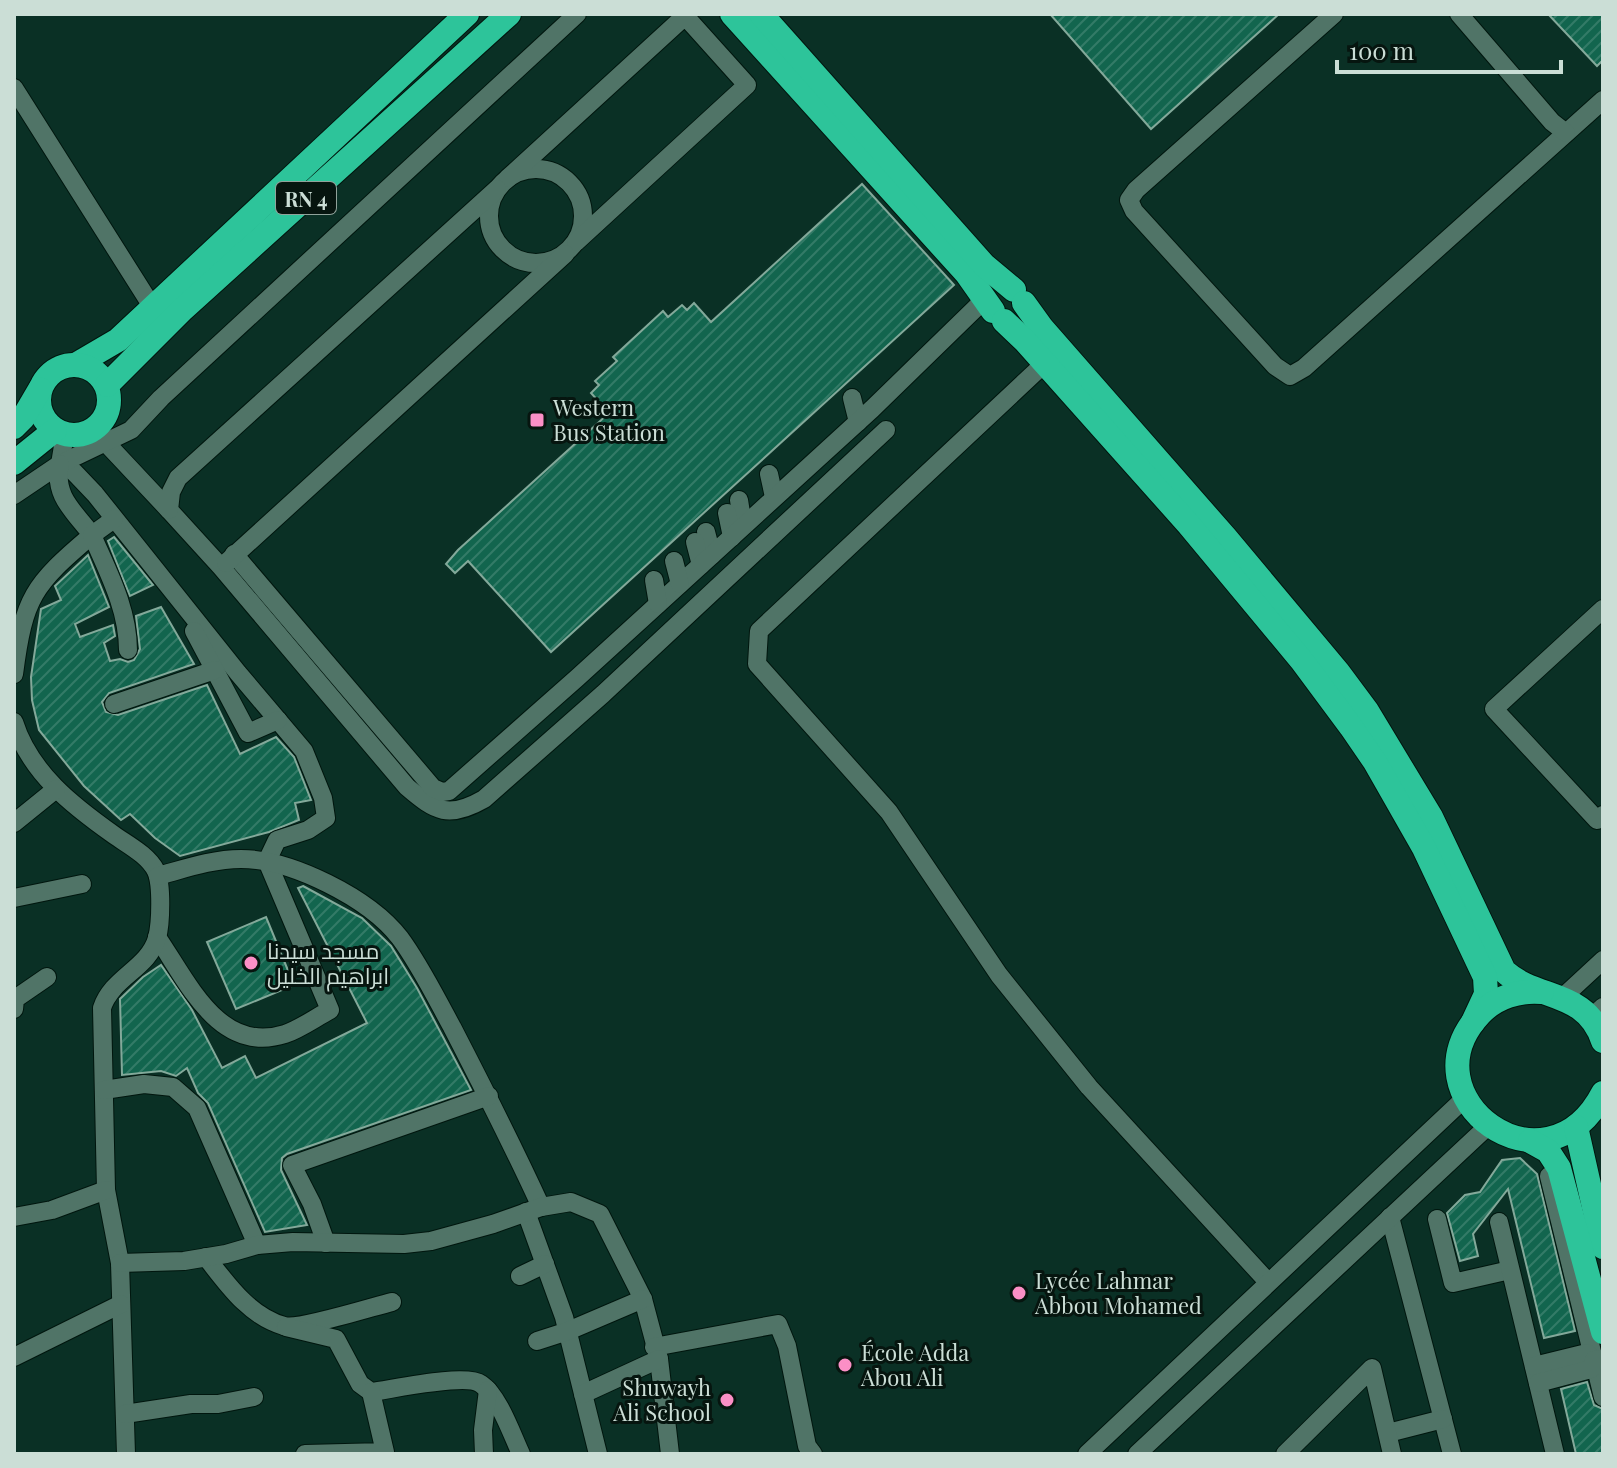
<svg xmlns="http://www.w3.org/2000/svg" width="1617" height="1468" viewBox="0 0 1617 1468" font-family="'Playfair Display',Cairo,serif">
	<defs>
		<pattern id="building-hatch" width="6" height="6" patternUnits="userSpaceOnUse" patternTransform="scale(2)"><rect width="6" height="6" fill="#12654e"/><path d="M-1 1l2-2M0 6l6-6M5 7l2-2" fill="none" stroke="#337b67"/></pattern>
	</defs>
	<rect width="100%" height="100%" fill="#0a3025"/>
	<!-- building -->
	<g fill="url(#building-hatch)" stroke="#83a99a" stroke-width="2">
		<polygon points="1050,14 1279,14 1151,129"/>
		<polygon points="1548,14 1603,14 1603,60 1597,66"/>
		<polygon points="862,184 954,285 551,652 468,561 455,573 446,564 458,550 609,413 591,393 599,385 595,381 617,361 613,357 663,311 668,317 682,305 687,310 694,303 711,322"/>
		<polygon points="114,537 153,585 130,596 108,541"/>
		<polygon points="88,555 109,607 75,624 80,637 113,625 115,636 104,643 110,661 120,659 128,662 134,660 140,649 136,616 161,607 194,664 109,693 102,702 106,712 118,715 207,685 240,754 276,737 294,757 311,800 295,803 299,820 269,832 180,856 155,838 130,814 121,820 84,786 39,730 32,700 31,677 41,609 61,600 55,586"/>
		<polygon points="303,886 362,918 391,946 417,988 471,1090 287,1154 282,1158 281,1170 307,1225 265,1232 208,1103 198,1093 187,1068 176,1076 161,1071 122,1075 120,999 143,977 161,965 192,1010 222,1068 245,1056 256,1078 367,1023 298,888"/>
		<polygon points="266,917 294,985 236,1009 207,942"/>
		<polygon points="1520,1158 1537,1174 1575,1331 1544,1338 1508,1189 1473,1234 1478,1256 1460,1261 1447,1213 1465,1195 1480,1192 1502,1160"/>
		<polygon points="1587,1382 1594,1405 1603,1409 1603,1454 1576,1454 1561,1389"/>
	</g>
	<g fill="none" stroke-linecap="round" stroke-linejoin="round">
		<defs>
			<g id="minor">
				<polyline points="1334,14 1136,190 1129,200 1134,211 1275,366 1290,376 1304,368 1603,100"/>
				<polyline points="1459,14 1552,122 1566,133"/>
				<polyline points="14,88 153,308"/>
				<circle cx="536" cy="216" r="47"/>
				<polyline points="508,178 685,16 747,85 576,242"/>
				<path d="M497,189l-319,289 -7,14 -2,18 52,57 186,220c29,25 42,32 77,12l119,-105 283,-264"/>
				<polyline points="1045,363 759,631 757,664 889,812 999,975 1089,1087 1268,1282"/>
				<polyline points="852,398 858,422"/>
				<polyline points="93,429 169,510"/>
				<path d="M65,434l-5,30 14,8 21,22 143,179 66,78 19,47 3,20 -18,12 -31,10 -10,21 63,149c-15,8 -30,19 -45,24 -66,21 -97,-52 -128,-97"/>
				<polyline points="60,464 131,430 161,398 577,14"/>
				<polyline points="769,474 774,497"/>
				<path d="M14,495l46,-31c-7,32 14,47 32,71 -59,50 -68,62 -78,139"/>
				<polyline points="739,500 743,526"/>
				<polyline points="727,513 732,537"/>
				<path d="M114,519l-22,16c16,37 36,74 36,115"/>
				<polyline points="706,532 712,555"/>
				<polyline points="695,542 701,565"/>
				<polyline points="234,554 433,788 442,792 449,791 577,678 872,409 986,298"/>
				<polyline points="674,561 680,584"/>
				<polyline points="226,563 565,254"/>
				<polyline points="654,580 658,604"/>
				<polyline points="1603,609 1494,709 1597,820 1603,815"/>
				<polyline points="194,631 248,733 278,720"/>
				<polyline points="114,704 215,670"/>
				<path d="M14,722c16,51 59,84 100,113 14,10 34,20 42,36 6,13 5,52 1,67 -9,31 -45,39 -55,70l4,182 14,73 6,191"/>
				<polyline points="14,823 56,789"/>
				<path d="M158,876c26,-7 54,-17 83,-17 50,0 128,39 159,79 20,27 36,60 52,89 31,60 61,119 89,180"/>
				<polyline points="14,898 82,884"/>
				<polyline points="1563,997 1603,960"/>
				<polyline points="14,1009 15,999 47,977"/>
				<polyline points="1591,1018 1603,1007"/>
				<polyline points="104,1090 144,1084 173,1087 197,1108 257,1245"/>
				<polyline points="1549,1176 1603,1397"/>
				<polyline points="526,1212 564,1317 598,1454"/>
				<polyline points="14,1217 52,1210 106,1190"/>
				<polyline points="1390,1217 1452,1454"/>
				<polyline points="1437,1219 1453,1283 1510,1270"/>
				<polyline points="1499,1222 1555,1454"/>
				<polyline points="326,1243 312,1204 292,1165 489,1096"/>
				<path d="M206,1257c21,27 43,59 78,69 15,4 88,-19 108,-24"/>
				<polyline points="120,1263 184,1261 226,1254 257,1245 293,1242 404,1244 431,1241 493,1224 541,1207 571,1202 600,1214 643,1299 659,1359 670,1454"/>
				<polyline points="520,1276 545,1264"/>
				<path d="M286,1327l50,12 24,45 11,8c23,-3 95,-19 110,-8 18,12 31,51 40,70"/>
				<polyline points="537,1341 568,1331 643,1299"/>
				<polyline points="654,1347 778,1324 787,1346 807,1446 813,1454"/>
				<polyline points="14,1357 121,1304"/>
				<polyline points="1534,1366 1587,1353 1594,1360"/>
				<polyline points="1538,1383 1591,1369 1594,1360 1598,1359"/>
				<polyline points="583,1394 659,1359"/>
				<polyline points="125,1414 191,1404 218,1404 254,1397"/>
				<polyline points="1388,1433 1443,1419"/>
				<polyline points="305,1454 385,1452 371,1392"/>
				<polyline points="484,1454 483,1430 488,1390"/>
				<polyline points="1087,1454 1465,1098"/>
				<polyline points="1137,1454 1488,1126"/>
				<polyline points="1285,1454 1372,1368 1392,1454"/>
			</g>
			<g id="highway">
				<polyline points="732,14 967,274 993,311"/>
				<polyline points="761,14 984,265 1014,290"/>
				<path d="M1024,303l18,25 184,210 112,134 29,39 64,106 73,154c33,30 82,18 99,70"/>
				<polyline points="1004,321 1025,341 1189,525 1302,661 1351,727 1375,762 1424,848 1485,977 1486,994 1473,1022"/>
				<polyline points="77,364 118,340 467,14"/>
				<circle cx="74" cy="400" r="35"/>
				<polyline points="107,385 183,309 509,14"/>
				<polyline points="14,427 23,418 40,389"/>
				<polyline points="14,463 55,430"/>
				<path d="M1542,992c-23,-2 -46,5 -62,22 -78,83 66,189 123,79"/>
				<polyline points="1576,1127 1603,1247"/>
				<polyline points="1530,1141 1548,1151 1559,1168 1603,1332"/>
			</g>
		</defs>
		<!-- minor casing -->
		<use href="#minor" stroke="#00160e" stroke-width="20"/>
		<!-- highway casing -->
		<use href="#highway" stroke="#00160e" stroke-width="26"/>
		<!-- minor -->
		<use href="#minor" stroke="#507467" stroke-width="18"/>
		<!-- highway -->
		<use href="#highway" stroke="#2dc49a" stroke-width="24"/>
	</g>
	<!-- markers -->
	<g fill="#fb8fc6" stroke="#06150f" stroke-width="3">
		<rect x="529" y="412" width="16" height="16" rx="4"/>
		<circle cx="251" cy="963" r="8"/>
		<circle cx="1019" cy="1293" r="8"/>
		<circle cx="845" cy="1365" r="8"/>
		<circle cx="727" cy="1400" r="8"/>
	</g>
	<g text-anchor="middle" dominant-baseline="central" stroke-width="6" stroke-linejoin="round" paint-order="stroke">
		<!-- shield labels -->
		<rect fill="#06150f" stroke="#90a29a" stroke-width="2" x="276" y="182" width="60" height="32" rx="6"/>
		<g font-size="20" font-weight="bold" fill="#cbded6">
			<text x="306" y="198">RN 4</text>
		</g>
		<!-- poi labels -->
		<g font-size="22" fill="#cbded6" stroke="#06150f" text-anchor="start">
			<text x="553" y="407">Western<tspan x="553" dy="25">Bus Station</tspan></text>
			<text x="267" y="950">مسجد سيدنا<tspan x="267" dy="25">ابراهيم الخليل</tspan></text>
			<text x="1035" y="1280">Lycée Lahmar<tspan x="1035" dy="25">Abbou Mohamed</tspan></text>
			<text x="861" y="1352">École Adda<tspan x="861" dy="25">Abou Ali</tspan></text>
			<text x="711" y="1387" text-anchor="end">Shuwayh<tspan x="711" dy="25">Ali School</tspan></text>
		</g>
	</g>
	<!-- border -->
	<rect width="1617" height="1468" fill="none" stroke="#cbded6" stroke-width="32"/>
	<!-- scale -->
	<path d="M1337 60v12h224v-12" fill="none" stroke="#cbded6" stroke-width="4"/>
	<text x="1349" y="60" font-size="24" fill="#cbded6" stroke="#06150f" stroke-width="6" paint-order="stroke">100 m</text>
</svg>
